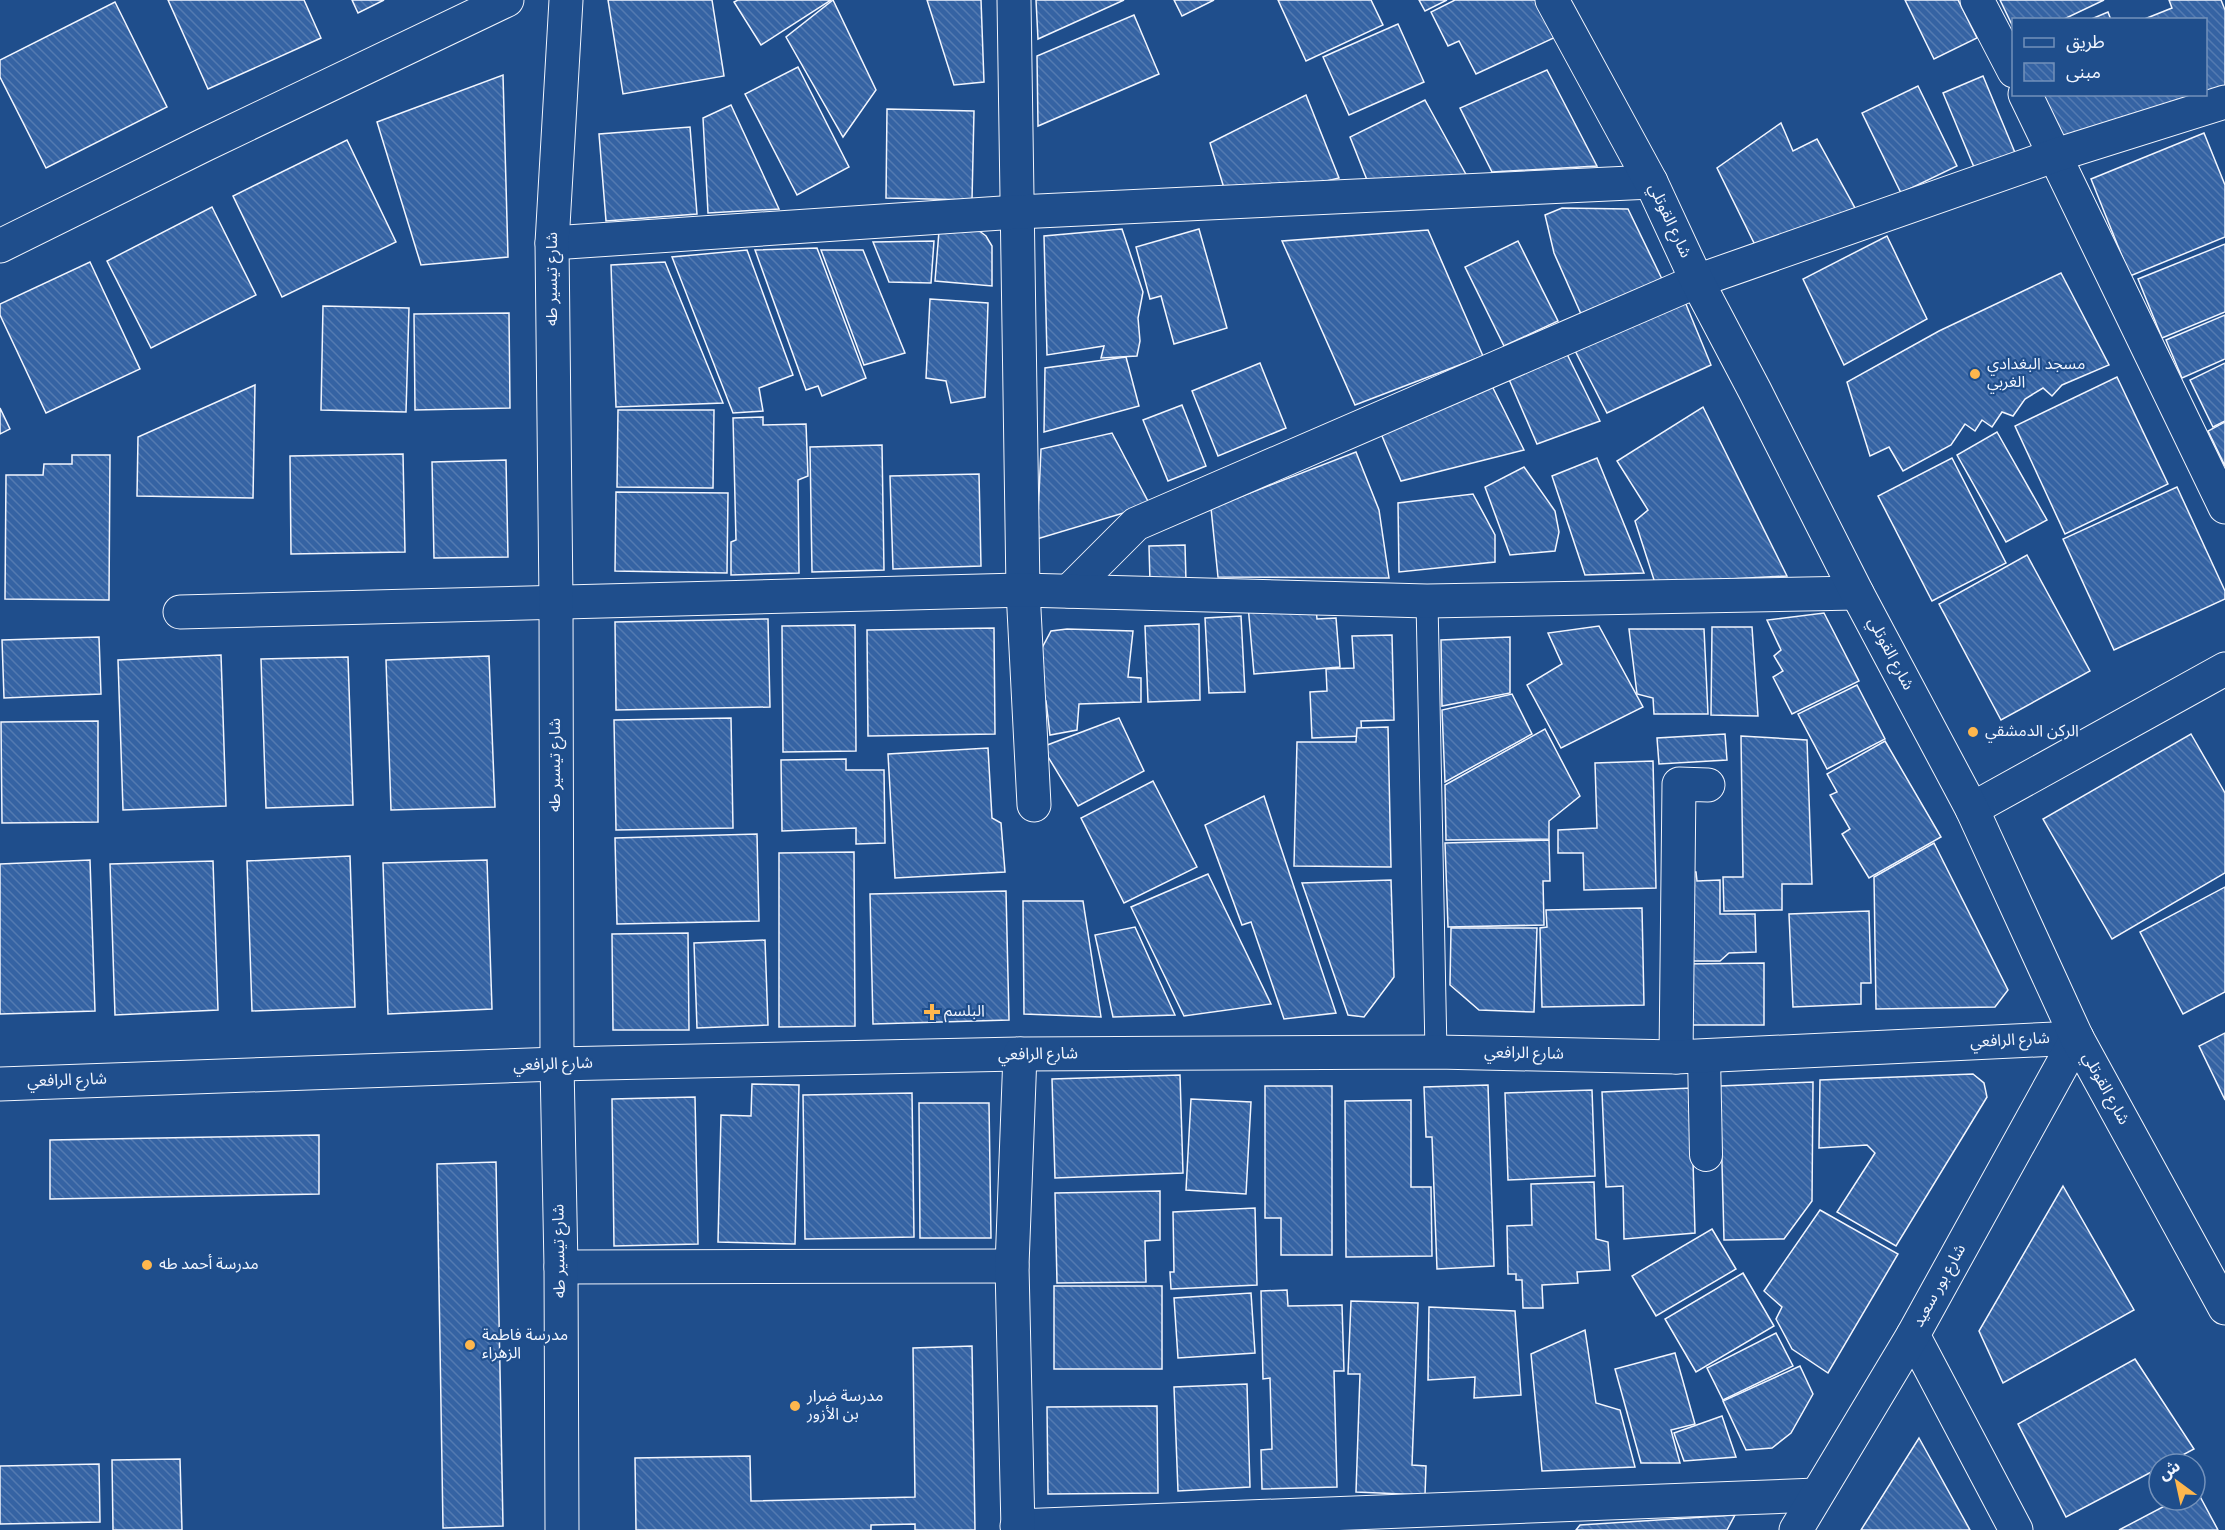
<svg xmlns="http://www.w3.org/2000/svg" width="2225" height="1530" viewBox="0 0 2225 1530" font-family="Overpass,'Noto Sans Arabic',sans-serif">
	<defs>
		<pattern id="building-back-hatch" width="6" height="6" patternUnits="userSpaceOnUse" patternTransform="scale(1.5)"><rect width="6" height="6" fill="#3563a3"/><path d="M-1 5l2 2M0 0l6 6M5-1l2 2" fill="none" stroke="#537ab1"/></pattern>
	</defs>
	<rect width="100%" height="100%" fill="#1f4e8c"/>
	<!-- building -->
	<g fill="url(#building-back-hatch)" stroke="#f2f6ff" stroke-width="1.5">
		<polygon points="168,0 304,0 321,38 208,89"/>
		<polygon points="352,0 384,0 358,13"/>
		<polygon points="608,0 712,0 724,76 623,94"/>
		<polygon points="738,0 831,0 761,45 734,2"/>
		<polygon points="833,0 876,90 843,137 786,37"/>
		<polygon points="927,0 981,0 984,82 954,85"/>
		<polygon points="1036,0 1124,0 1038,39"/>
		<polygon points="1174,0 1214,0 1182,16"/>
		<polygon points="1278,0 1371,0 1383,25 1306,61"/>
		<polygon points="1419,0 1447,0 1425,11"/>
		<polygon points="1455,0 1538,0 1558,36 1476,74 1459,41 1448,46 1431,12"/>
		<polygon points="1905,0 1958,0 1977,38 1934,59"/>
		<polygon points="2000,0 2104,0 2062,20 2014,20 2014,29"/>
		<polygon points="2169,0 2221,0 2225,10 2225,90 2062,152 2040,94 2206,94 2206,20 2142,20 2172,8"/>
		<polygon points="115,2 167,107 46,168 0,77 0,60"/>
		<polygon points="2108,12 2111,20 2089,20"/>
		<polygon points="1134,15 1159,74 1038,126 1037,56"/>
		<polygon points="1398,24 1424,82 1349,115 1323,57"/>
		<polygon points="798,67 849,167 797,195 745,94"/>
		<polygon points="1547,70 1597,166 1492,172 1460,108"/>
		<polygon points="503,75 508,257 421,265 377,122"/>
		<polygon points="1983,76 2016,155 1976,172 1943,93"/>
		<polygon points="1918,86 1957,166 1901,193 1862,113"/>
		<polygon points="1306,95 1339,178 1229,204 1210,143"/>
		<polygon points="1425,100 1468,178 1369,185 1350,137"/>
		<polygon points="731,105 779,209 708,213 703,118"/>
		<polygon points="887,109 974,111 972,200 886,198"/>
		<polygon points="1781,123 1793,151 1817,139 1855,208 1757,249 1717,168"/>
		<polygon points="690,127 697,214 606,221 599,134"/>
		<polygon points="2204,133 2225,185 2225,237 2130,276 2091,179"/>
		<polygon points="347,140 396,242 282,297 233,196"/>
		<polygon points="212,207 256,295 151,348 107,261"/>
		<polygon points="1562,208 1628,209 1662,279 1581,314 1554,253 1545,215"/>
		<polygon points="1122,229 1143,292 1138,318 1140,341 1137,356 1101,358 1104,346 1047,355 1044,236"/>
		<polygon points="1199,229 1227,328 1174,344 1161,296 1150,299 1136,247"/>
		<polygon points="978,230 986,236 992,246 992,286 935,281 939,231"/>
		<polygon points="1428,230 1483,356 1355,405 1282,241"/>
		<polygon points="1887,236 1927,319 1844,365 1803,279"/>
		<polygon points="934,241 931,283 889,282 873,242"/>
		<polygon points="1518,241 1558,321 1504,346 1465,267"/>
		<polygon points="2225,244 2225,312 2162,338 2138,279"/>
		<polygon points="817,248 866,378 822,396 818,386 806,390 755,250"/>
		<polygon points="747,250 793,375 759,388 763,411 733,413 672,257"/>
		<polygon points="821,250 863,250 905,353 864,365"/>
		<polygon points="90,262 140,369 46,413 0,315 0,304"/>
		<polygon points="665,262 723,403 616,407 611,265"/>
		<polygon points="2061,273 2109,365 2062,385 2052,396 2043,388 2025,399 2013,416 2002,412 1992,427 1982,420 1975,431 1965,424 1951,445 1903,471 1889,447 1870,456 1847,382 1939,331"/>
		<polygon points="1683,297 1711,365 1607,413 1569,339"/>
		<polygon points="930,299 988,303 985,397 951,403 946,381 926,378"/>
		<polygon points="323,306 409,308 406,412 321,410"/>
		<polygon points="509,313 510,408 415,410 414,314"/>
		<polygon points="2225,315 2225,359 2182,378 2166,340"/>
		<polygon points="1562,344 1600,421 1537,444 1508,377"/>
		<polygon points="1126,357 1139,406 1044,432 1045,368"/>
		<polygon points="1260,363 1286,428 1218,456 1192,391"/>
		<polygon points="2225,363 2225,421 2213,427 2190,380"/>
		<polygon points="2117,377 2168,484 2065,534 2015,426"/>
		<polygon points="1490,382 1524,450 1401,481 1379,429"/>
		<polygon points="255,385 253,498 137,496 138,437"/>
		<polygon points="1182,405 1206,466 1168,481 1143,420"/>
		<polygon points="1703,407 1787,576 1655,583 1635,521 1648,510 1617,461"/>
		<polygon points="0,408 10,429 0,434"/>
		<polygon points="618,410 714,410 713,488 617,487"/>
		<polygon points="763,417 763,425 806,424 808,476 798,480 799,573 731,575 731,542 736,540 733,418"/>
		<polygon points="2225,422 2225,466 2208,431"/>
		<polygon points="1997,432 2047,520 2006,542 1957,455"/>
		<polygon points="1112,433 1150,505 1037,539 1041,449"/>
		<polygon points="882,445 884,570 812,572 810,447"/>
		<polygon points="1356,452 1379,510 1389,578 1218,577 1211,508"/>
		<polygon points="403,454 405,552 291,554 290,456"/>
		<polygon points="72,455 110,455 109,600 5,599 6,475 43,475 44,464 72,464"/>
		<polygon points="1597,458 1644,573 1585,575 1552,476"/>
		<polygon points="1952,458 2006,563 1932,601 1878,496"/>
		<polygon points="506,460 508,557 434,558 432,462"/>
		<polygon points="1524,467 1555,511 1559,532 1555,551 1510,555 1485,487"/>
		<polygon points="979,474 981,566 893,569 890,476"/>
		<polygon points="2177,487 2225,591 2225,599 2114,650 2063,539"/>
		<polygon points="616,492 728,493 727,573 615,571"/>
		<polygon points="1473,494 1495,535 1495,562 1399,572 1398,503"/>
		<polygon points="1185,545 1186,581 1150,582 1149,546"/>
		<polygon points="2027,555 2090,671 2001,720 1939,604"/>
		<polygon points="1315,599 1317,619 1336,618 1340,667 1254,674 1248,605"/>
		<polygon points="1824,613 1859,681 1792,714 1773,677 1783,671 1774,656 1781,650 1767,620"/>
		<polygon points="1241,616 1245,692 1209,693 1205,618"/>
		<polygon points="768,619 770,707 616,710 615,622"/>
		<polygon points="1199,624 1200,700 1148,702 1145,626"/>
		<polygon points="855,625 856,751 783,752 782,626"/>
		<polygon points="1599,626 1643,707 1561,748 1527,685 1562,664 1548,633"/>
		<polygon points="1712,627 1752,627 1758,716 1711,715"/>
		<polygon points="994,628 995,734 868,736 867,630"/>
		<polygon points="1067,629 1133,631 1128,677 1141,678 1141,702 1079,704 1077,730 1050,735 1046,701 1040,701 1042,648 1051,631"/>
		<polygon points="1629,629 1704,629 1708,714 1654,714 1653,698 1637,694"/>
		<polygon points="1392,635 1394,720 1361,721 1362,736 1312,738 1310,692 1327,691 1326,669 1354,668 1352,636"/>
		<polygon points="99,637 101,694 4,698 2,640"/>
		<polygon points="1510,637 1510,693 1442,706 1441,640"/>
		<polygon points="221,655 226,806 123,810 118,660"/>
		<polygon points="489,656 495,807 391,810 386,660"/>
		<polygon points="348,657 353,805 266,808 261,659"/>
		<polygon points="1857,685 1885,739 1827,769 1798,714"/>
		<polygon points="1512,694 1532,734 1445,782 1442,710"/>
		<polygon points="731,718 733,828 616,830 614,720"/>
		<polygon points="1119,718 1144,771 1078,806 1042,747"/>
		<polygon points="98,721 98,822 2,823 1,722"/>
		<polygon points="1388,727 1391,867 1294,866 1297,742 1356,742 1357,728"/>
		<polygon points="1545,729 1580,796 1549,821 1549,839 1446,840 1445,785"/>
		<polygon points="1725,734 1727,760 1659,764 1657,738"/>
		<polygon points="2191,734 2225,793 2225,873 2112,939 2043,819"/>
		<polygon points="1741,736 1807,740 1812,884 1782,884 1782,910 1724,911 1723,877 1743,877"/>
		<polygon points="1885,741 1941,837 1869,878 1842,834 1850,829 1830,795 1837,792 1827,774"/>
		<polygon points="988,748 992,818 1001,823 1005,872 895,878 888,754"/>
		<polygon points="846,759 846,770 884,770 885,843 856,844 856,828 782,831 781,760"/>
		<polygon points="1653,761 1656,888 1584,890 1583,853 1558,853 1558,830 1597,828 1595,763"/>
		<polygon points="1153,781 1197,867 1124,903 1081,818"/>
		<polygon points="1264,796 1279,842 1336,1013 1284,1019 1251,922 1242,925 1205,825"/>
		<polygon points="757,834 759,921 617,924 615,838"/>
		<polygon points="1549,840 1550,881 1543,881 1544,925 1448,927 1445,843"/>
		<polygon points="1934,843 2008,990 1995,1007 1876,1009 1874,877"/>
		<polygon points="854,852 855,1026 779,1027 779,853"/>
		<polygon points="350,856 355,1007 252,1011 247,861"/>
		<polygon points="90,860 95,1011 0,1014 0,864"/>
		<polygon points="487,860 492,1009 388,1014 383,863"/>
		<polygon points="213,861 218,1010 115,1015 110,864"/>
		<polygon points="1681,872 1696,872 1697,881 1720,880 1720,914 1755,914 1756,952 1729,953 1720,961 1683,961"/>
		<polygon points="1208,874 1271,1004 1184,1016 1131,907"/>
		<polygon points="1391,880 1394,977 1364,1017 1348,1015 1302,883"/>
		<polygon points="2225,887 2225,992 2183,1014 2140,932"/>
		<polygon points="1006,891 1009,1020 873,1024 870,894"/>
		<polygon points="1023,901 1083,901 1101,1017 1024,1014"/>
		<polygon points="1642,908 1644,1005 1542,1007 1540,928 1547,927 1546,910"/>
		<polygon points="1869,911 1871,983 1861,983 1861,1004 1793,1007 1789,914"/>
		<polygon points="1135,927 1175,1015 1113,1017 1095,935"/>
		<polygon points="1451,928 1537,928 1534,1012 1479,1010 1450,985"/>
		<polygon points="688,933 689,1030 613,1030 612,934"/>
		<polygon points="765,940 768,1025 697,1028 694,943"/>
		<polygon points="1764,963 1764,1025 1684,1025 1684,964"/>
		<polygon points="2225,1033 2225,1100 2199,1046"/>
		<polygon points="1973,1074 1984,1083 1987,1097 1896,1246 1837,1212 1875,1153 1867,1145 1819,1148 1820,1080"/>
		<polygon points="1180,1075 1183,1173 1055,1178 1052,1079"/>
		<polygon points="1813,1082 1812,1201 1784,1239 1724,1240 1720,1086"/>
		<polygon points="752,1084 799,1085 795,1244 718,1242 721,1115 751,1116"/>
		<polygon points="1488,1085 1494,1266 1437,1269 1432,1137 1426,1137 1424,1087"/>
		<polygon points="1265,1086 1332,1086 1332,1255 1281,1255 1281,1218 1265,1218"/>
		<polygon points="1691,1088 1695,1233 1624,1239 1623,1186 1606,1187 1602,1092"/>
		<polygon points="1592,1090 1595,1176 1508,1180 1505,1093"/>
		<polygon points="912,1093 914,1237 805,1239 803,1095"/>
		<polygon points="695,1097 698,1244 614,1246 612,1099"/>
		<polygon points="1191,1099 1251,1102 1246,1194 1186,1190"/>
		<polygon points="1411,1100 1411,1187 1431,1187 1432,1256 1346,1257 1345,1101"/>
		<polygon points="919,1103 989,1103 991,1238 920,1238"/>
		<polygon points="319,1135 319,1194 50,1199 50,1140"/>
		<polygon points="496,1162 503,1526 443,1528 437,1164"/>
		<polygon points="1594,1182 1596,1239 1608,1242 1610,1270 1577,1272 1578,1283 1542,1285 1543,1308 1523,1308 1522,1280 1516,1280 1516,1274 1508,1274 1507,1226 1532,1225 1531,1184"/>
		<polygon points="2063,1186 2134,1310 2003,1383 1979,1331"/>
		<polygon points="1160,1191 1160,1240 1145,1241 1146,1282 1057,1283 1055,1193"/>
		<polygon points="1255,1208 1257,1285 1171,1289 1170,1272 1174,1272 1173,1212"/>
		<polygon points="1820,1210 1898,1254 1828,1373 1792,1349 1776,1319 1782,1307 1764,1291"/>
		<polygon points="1712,1229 1736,1269 1656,1316 1632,1276"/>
		<polygon points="1743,1273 1774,1326 1696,1372 1665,1319"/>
		<rect x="1054" y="1286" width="108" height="83"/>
		<polygon points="1287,1290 1288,1306 1342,1305 1344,1371 1334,1371 1337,1487 1262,1489 1261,1450 1272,1449 1270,1378 1263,1379 1261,1291"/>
		<polygon points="1251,1293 1255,1353 1178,1358 1174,1298"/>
		<polygon points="1351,1301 1418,1303 1412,1465 1426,1466 1425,1495 1356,1492 1360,1374 1348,1374"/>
		<polygon points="1429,1307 1515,1311 1521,1395 1474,1398 1475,1377 1428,1380"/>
		<polygon points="1585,1330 1596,1403 1620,1410 1635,1467 1542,1471 1531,1354"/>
		<polygon points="1776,1333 1793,1366 1723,1400 1707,1368"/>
		<polygon points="972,1346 975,1530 915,1530 915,1524 871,1525 871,1530 636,1530 635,1458 750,1456 751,1501 915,1497 913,1348"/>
		<polygon points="1675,1353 1695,1424 1671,1430 1680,1463 1641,1463 1615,1369"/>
		<polygon points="2135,1359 2194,1449 2166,1464 2159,1464 2159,1468 2066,1517 2018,1424"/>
		<polygon points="1800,1366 1813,1394 1791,1433 1772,1448 1746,1450 1723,1401"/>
		<polygon points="1247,1384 1250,1487 1178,1491 1174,1387"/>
		<polygon points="1157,1406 1158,1493 1048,1494 1047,1407"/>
		<polygon points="1722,1416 1736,1457 1684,1461 1674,1433"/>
		<polygon points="1919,1438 1970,1530 1861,1530"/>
		<polygon points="180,1459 182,1530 113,1530 112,1460"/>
		<polygon points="99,1464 100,1522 0,1524 0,1466"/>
		<polygon points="2196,1489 2218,1530 2119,1530 2176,1500 2195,1500"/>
		<polygon points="1735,1515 1727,1530 1576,1530 1580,1525"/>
	</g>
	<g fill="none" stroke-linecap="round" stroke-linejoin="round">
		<defs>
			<polyline id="service" points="1427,601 1436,1052"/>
			<polyline id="pedestrian" points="1704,1056 1706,1155"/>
			<g id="minor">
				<polyline points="1014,0 1023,590 1034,805"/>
				<polyline points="1977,0 2014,71"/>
				<polyline points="2025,94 2225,507"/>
				<polyline points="552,243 1017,212 1651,182"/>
				<polyline points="0,246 204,145 507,0"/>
				<polyline points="1069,591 1136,524 1697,281 2056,155 2225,102"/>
				<polyline points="180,612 1023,590 1427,601 1857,593"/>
				<polyline points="1972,809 2225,669"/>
				<polyline points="1676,1057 1679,784 1708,785"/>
				<polyline points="0,1084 557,1064 1020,1054 1436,1052 1676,1057 2077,1038"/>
				<polyline points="561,1267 1012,1266"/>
				<polyline points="1913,1335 2016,1530"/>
				<polyline points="1017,1526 1816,1495"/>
				<polyline points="1018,1530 1012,1266 1020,1054"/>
				<polyline points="1796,1530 1913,1335 2077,1038"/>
			</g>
			<g id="tertiary">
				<polyline points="1552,0 1651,182 1697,281 1755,391 1857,593 1972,809 2077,1038 2225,1308"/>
				<polyline points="562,1530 561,1267 557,1064 556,601 552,243 566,0"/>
			</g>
		</defs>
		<!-- service casing -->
		<use href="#service" stroke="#f2f6ff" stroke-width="23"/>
		<!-- pedestrian casing -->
		<use href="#pedestrian" stroke="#f2f6ff" stroke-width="34"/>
		<!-- minor casing -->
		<use href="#minor" stroke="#f2f6ff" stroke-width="35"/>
		<!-- tertiary casing -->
		<use href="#tertiary" stroke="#f2f6ff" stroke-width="35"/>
		<!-- service -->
		<use href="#service" stroke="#1f4e8c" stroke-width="21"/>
		<!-- pedestrian -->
		<use href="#pedestrian" stroke="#1f4e8c" stroke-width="32"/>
		<!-- minor -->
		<use href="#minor" stroke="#1f4e8c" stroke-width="33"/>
		<!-- tertiary -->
		<use href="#tertiary" stroke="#1f4e8c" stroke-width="33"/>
	</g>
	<!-- markers -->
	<g fill="#ffb74d" stroke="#1f4e8c" stroke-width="2">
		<circle cx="1975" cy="374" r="6"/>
		<circle cx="1973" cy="732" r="6"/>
		<path d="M929 1003h6v6h6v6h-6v6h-6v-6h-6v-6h6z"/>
		<circle cx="147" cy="1265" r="6"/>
		<circle cx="470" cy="1345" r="6"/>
		<circle cx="795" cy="1406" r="6"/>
	</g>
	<g text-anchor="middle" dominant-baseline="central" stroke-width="4.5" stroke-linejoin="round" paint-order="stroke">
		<!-- street labels -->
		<g font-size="16" fill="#f2f6ff" stroke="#1f4e8c">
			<text transform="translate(1669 221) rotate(65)">شارع القوتلي</text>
			<text transform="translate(553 279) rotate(-90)">شارع تيسير طه</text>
			<text transform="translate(1890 654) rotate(62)">شارع القوتلي</text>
			<text transform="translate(556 765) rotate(-90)">شارع تيسير طه</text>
			<text transform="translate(2010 1041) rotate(-3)">شارع الرافعي</text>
			<text transform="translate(1524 1054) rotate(1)">شارع الرافعي</text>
			<text transform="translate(1038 1055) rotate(-1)">شارع الرافعي</text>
			<text transform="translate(553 1065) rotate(-2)">شارع الرافعي</text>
			<text transform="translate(67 1081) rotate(-2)">شارع الرافعي</text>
			<text transform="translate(2105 1089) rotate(61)">شارع القوتلي</text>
			<text transform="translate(560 1251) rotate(-91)">شارع تيسير طه</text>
			<text transform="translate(1940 1286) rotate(-61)">شارع بور سعيد</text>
		</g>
		<!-- poi labels -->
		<g font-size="16" fill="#f2f6ff" stroke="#1f4e8c" text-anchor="start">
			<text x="1987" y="365">مسجد البغدادي<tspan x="1987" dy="18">الغربي</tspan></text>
			<text x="1985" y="732">الركن الدمشقي</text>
			<text x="944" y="1012">البلسم</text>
			<text x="159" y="1265">مدرسة أحمد طه</text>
			<text x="482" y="1336">مدرسة فاطمة<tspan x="482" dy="18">الزهراء</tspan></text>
			<text x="807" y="1397">مدرسة ضرار<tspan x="807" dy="18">بن الأزور</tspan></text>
		</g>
	</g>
	<!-- legend -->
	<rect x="2012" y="18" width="195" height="78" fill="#1f4e8c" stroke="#7391ba" stroke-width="1.5"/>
	<rect x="2024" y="38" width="30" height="9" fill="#1f4e8c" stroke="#7391ba" stroke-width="1.5"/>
	<text x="2066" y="48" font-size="18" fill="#f2f6ff">طريق</text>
	<rect x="2024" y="63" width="30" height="18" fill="url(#building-back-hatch)" stroke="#7391ba" stroke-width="1.5"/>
	<text x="2066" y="78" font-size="18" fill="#f2f6ff">مبنى</text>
	<!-- north arrow -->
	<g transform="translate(2177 1482) rotate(327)"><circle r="28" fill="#1f4e8c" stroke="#7391ba" stroke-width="1.5"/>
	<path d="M0-4.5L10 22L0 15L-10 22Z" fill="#ffb74d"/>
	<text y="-9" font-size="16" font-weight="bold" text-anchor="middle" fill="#f2f6ff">ش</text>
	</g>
</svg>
